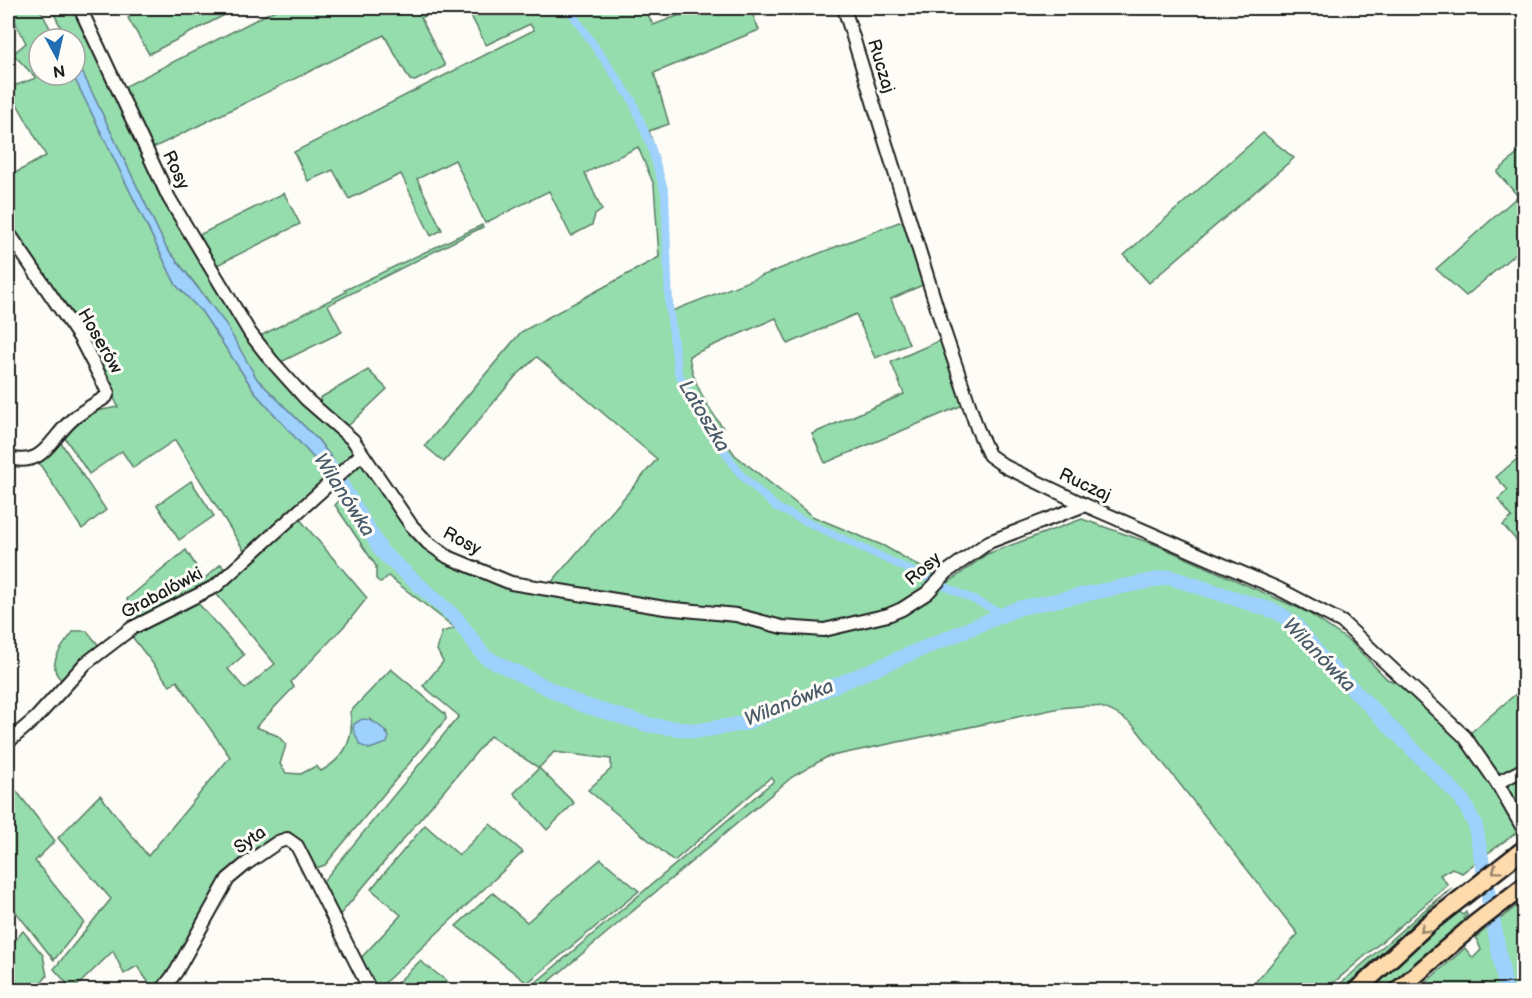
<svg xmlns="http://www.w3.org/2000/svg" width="1532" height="998" viewBox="0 0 1532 998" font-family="'Balsamiq Sans',sans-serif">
	<rect width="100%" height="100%" fill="#fdfcf7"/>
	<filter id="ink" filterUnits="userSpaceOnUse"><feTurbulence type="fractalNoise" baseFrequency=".0167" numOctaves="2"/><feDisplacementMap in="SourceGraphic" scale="12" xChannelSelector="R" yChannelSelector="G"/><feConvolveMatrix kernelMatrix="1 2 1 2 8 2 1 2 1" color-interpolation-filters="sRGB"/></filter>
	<g filter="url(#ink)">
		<!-- green -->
		<g fill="#95ddac" stroke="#587c64" stroke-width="1.5" fill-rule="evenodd">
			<polygon points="8,8 39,8 56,39 39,39 39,75 73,75 176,285 202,312 257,395 330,476 245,552 175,440 133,468 122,451 89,474 63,435 86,413 118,407 88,336 8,223 8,177 46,156 16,102 8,112 8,88 36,78 13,54 26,43"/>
			<polygon points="51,8 76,8 160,184 171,213 250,337 352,450 350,458 339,468 319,441 257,379 207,299 166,247 75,57 75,39 67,39"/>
			<polygon points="141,8 238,8 149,54 128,18"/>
			<polygon points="279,8 441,8 421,18 445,66 415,81 410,80 384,35 153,148 122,88"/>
			<path d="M467,8h153l3,4 5,-4h17l8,17 46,-17h51l9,22 -105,43 15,51 -20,7 17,55 6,125 227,-89 8,1 20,60 -36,16 18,45 -34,14 -19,-44 -68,30 -12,-26 -87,38c4,28 18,50 34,72l-5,3 17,24 77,61 72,30 53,30 -32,26 -22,10 -74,15 -259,-43 107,-125 -120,-102 -22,20 -71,85 -19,-16 96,-114 138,-75 -5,-72 -16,-38 -53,26 17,37 -7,5 -3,10 -21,11 -22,-45 -64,32 -30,-63 -38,19 25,51 -11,6 -30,-62 -52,25 -16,-29 -25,11 -14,-29 240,-122 -4,-6 -44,21z"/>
			<polygon points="1263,133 1294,158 1149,283 1124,255"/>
			<polygon points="1524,148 1524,246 1466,296 1436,269 1518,196 1497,172"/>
			<polygon points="284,193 300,224 215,266 197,236"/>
			<polygon points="482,225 483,227 328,305 342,332 279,363 260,336 346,292 345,290"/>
			<polygon points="943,339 963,405 825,463 812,434 904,394 891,362"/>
			<polygon points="368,370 387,389 348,426 321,404 320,398"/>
			<polygon points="59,440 106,510 82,529 39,463"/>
			<polygon points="1524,453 1524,549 1503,525 1512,517 1498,499 1508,490 1496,477"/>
			<path d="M358,463l9,5 34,54 36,37 75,28 223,33 62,15 34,-2 71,-16 85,-63 95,-35 77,27 148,66 45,31 35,36 16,6 51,47 40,52 26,46 -36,26c-6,-45 -26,-69 -60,-99l-5,5 42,43 7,14 10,42 -16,12 -10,-5 -12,7 8,10 -123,105h-77l50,-56 -164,-208c-29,-23 -39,-22 -74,-18l-233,49 -35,20 -253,213h-12l247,-209 -3,-4 -97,84 -86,-71 23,-21v-10l-57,-7 -15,16 35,35 -27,27 -33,-37 25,-25 -49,-32 -153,182 -16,-34 138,-168 -36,-30 20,-24 -6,-12 5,-18 13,-4 -67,-52 -7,7 -5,-4v-13l-41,-61 7,-7 -9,-13z"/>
			<polygon points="191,481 214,516 179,540 157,505"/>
			<path d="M298,517l69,81 -20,25 -56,59 3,5 -38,40 22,9 8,9 -6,19 6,9 15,1 15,-8 5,5c24,-13 34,-33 29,-59l41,-43 54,45 1,5 -121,146 -12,4 -18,-31 -12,-5 -59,43 -51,95 -19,19 -17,-24 -13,8 -11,-23 -40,39 -19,-21 57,-70 -53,-61 42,-43 48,61 82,-99 -53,-76 -7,5 -40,-52 41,-21h9l2,-5 14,-7 48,54 -16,14 17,20 30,-25 -61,-73zM370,719l18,14 -2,10 -17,6z"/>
			<polygon points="186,550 204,579 221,564 225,571 208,585 132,621 127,599"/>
			<path d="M74,631h13l13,16 -36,35c-21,-15 -2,-36 10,-51z"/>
			<polygon points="1524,687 1524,765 1500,774 1469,734"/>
			<polygon points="1524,774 1524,823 1507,791 1509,783"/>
			<polygon points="8,780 55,841 35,861 84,922 54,960 8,902"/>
			<polygon points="490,824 523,852 377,990 373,989 360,959 401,915 371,889 425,825 459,855"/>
			<polygon points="601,859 639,891 527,983 456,926 493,893 527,922"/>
			<polygon points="1452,888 1341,990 1333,990 1436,900"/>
			<polygon points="1524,900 1524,990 1417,990 1465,948 1473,958 1481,950 1476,937 1491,925 1499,961 1503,958 1499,920"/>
			<polygon points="1459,911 1463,915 1466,912 1467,915 1463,919 1465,923 1386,990 1367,990"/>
			<polygon points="23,931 43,955 47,976 35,990 8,990 8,949"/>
			<polygon points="420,961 451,984 445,990 390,990"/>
		</g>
		<!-- water -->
		<g fill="#9ed1fc" stroke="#6a89a2" stroke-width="1.5">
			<polygon points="75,57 166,247 225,323 257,379 319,441 339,468 330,476 257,395 202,312 176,285 73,75"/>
			<path d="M362,719c11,0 22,9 27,18l-2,6 -18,6 -9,-4 -7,-16 1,-5z"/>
		</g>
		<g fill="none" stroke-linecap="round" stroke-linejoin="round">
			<!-- canal -->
			<polyline stroke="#9ed1fc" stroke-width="8" points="568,8 632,100 651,147 665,193 669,306 678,372 697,411 741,475 777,508 1004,614"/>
			<!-- river -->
			<polyline stroke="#9ed1fc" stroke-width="15" points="330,466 382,552 456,618 485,657 580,704 649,725 697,731 746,723 1019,608 1169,577 1277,612 1296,625 1320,656 1461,798 1475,824 1506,990"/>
			<defs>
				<g id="minor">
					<polyline points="80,8 169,198 250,333 271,360 306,399 353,440 411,525 428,543 448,557 511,583 665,608 736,615 782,627 824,630 888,615 902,609 927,593 948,571 989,542 1085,505"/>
					<polyline points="844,8 945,334 977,428 989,455 1006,467 1085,505 1279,589 1342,622 1465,737 1497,783 1524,830"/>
					<path d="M8,232l72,106 28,54 -2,5c-11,7 -22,13 -32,21 -25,21 -28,49 -66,40"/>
					<polyline points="8,742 36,718 85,664 132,628 216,586 362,454"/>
					<polyline points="1497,783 1524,769"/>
					<polyline points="162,990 176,972 228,879 246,864 278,842 287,839 297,846 370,990"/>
				</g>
				<g id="highway">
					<polyline points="1357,990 1427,925 1524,849"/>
					<polyline points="1398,990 1476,923 1524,886"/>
				</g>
			</defs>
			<!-- minor casing -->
			<use href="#minor" stroke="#1c1c1c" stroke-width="16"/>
			<!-- highway casing -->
			<use href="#highway" stroke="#1c1c1c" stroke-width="21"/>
			<!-- minor -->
			<use href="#minor" stroke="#fdfcf7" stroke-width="12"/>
			<!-- highway -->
			<use href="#highway" stroke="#fedbac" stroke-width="16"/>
		</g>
		<!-- one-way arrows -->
		<defs><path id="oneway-chevron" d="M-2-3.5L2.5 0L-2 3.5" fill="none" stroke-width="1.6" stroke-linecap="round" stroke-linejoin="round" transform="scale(1.5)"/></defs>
		<g stroke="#98856b">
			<use href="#oneway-chevron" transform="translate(1496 870) rotate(143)"/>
			<use href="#oneway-chevron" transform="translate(1424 929) rotate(138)"/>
		</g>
	</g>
	<g text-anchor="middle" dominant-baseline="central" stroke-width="6" stroke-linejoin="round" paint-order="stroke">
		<!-- street labels -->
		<g font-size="18" fill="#1c1c1c" stroke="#fdfcf7">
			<text transform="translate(881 66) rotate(73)">Ruczaj</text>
			<text transform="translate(176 170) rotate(65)">Rosy</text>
			<text transform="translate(100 341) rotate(60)">Hoserów</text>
			<text transform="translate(1085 485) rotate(25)">Ruczaj</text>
			<text transform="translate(462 541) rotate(28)">Rosy</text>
			<text transform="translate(923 569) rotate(-41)">Rosy</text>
			<text transform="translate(162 593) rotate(-28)">Grabalówki</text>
			<text transform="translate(250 840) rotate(-35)">Syta</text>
		</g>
		<!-- water labels -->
		<g font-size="20" font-style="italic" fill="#4a5b6a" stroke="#fdfcf7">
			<text transform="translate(704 416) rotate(59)">Latoszka</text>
			<text transform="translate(344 495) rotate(57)">Wilanówka</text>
			<text transform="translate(1319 655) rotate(46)">Wilanówka</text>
			<text transform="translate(789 703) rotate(-22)">Wilanówka</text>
		</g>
	</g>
	<!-- margin -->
	<rect width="1532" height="998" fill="none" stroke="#fdfcf7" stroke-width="30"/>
	<rect x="15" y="15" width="1502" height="968" fill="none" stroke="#1c1c1c" stroke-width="2" filter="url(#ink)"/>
	<!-- north arrow -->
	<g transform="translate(57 57) rotate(172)"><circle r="28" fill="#fdfcf7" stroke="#a3a29f" stroke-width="1.5"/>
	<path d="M0-4.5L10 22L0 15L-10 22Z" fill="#1f6fb2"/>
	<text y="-9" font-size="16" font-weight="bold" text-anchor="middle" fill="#1c1c1c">N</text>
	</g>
</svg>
